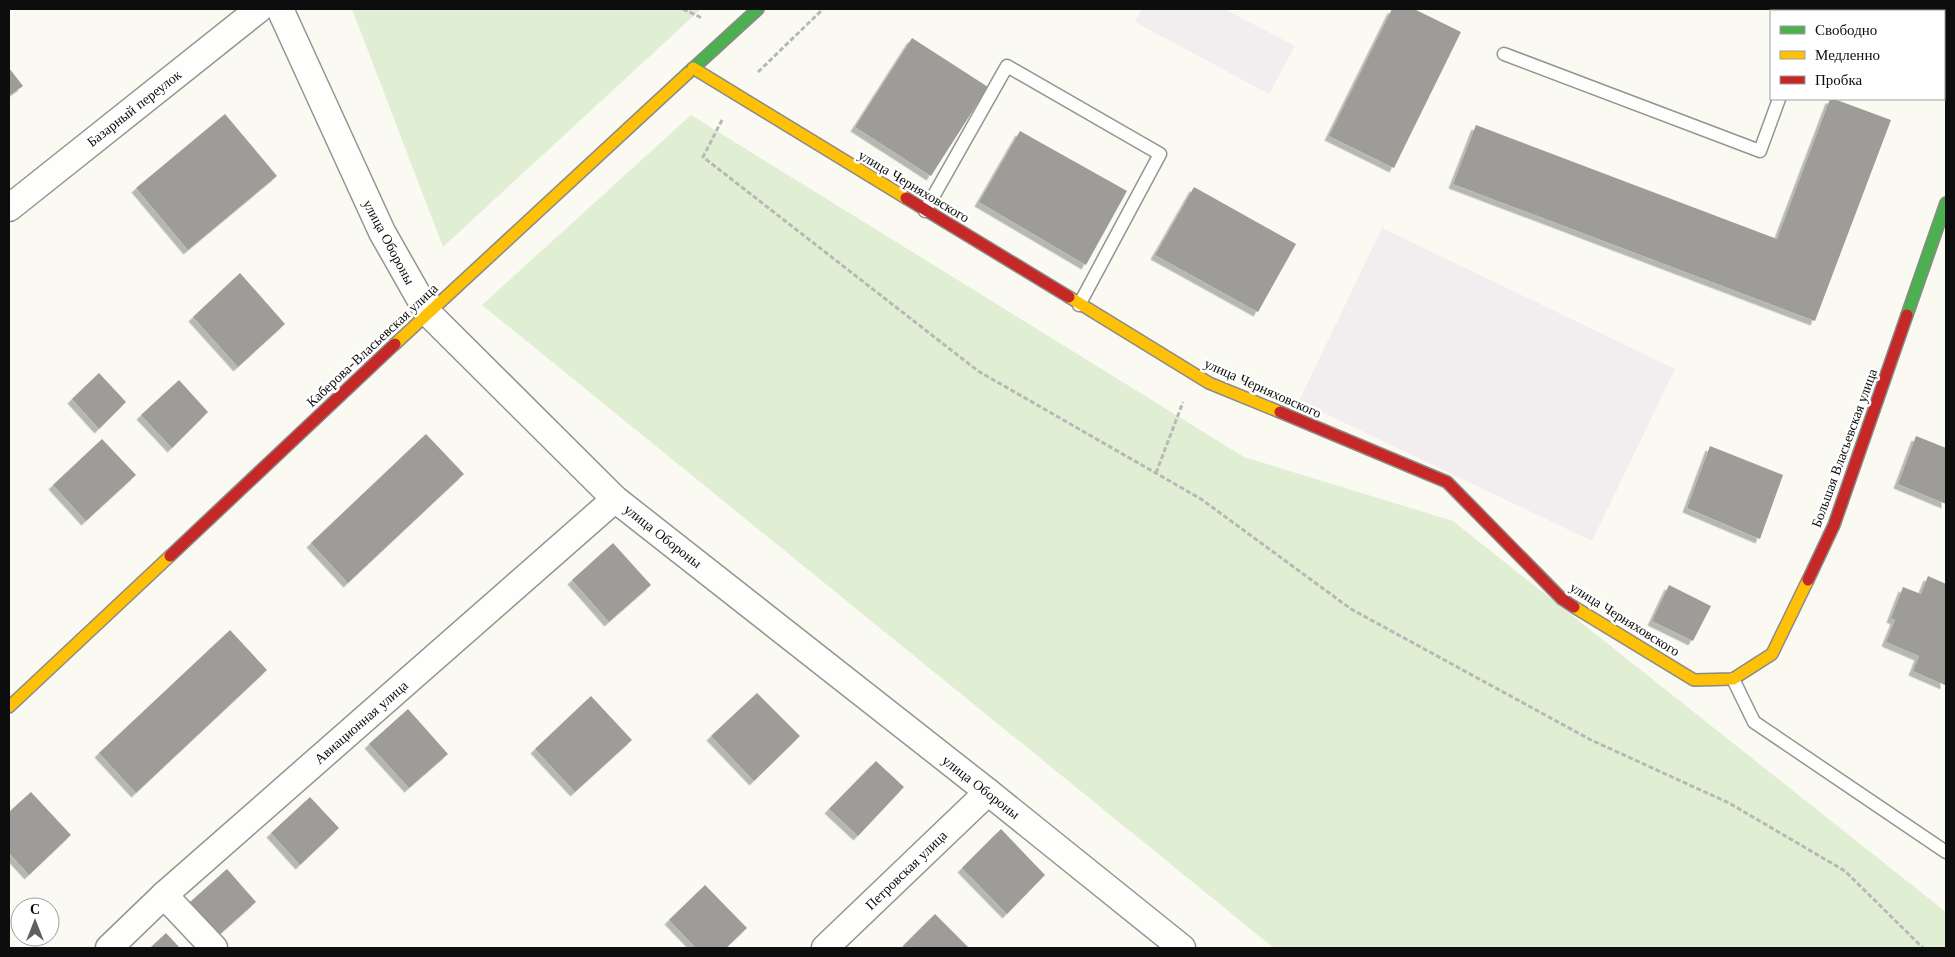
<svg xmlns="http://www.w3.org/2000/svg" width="1955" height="957" viewBox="0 0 1955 957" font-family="'Libre Baskerville',serif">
	<defs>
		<filter id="shadow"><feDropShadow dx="-4.5" dy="4.5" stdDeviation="0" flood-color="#0004"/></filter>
	</defs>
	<rect width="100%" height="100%" fill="#fafaf2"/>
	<!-- industrial -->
	<g fill="#f2edee">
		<polygon points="1142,9 1224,9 1295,46 1269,94 1135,22"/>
		<polygon points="1382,228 1675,369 1592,541 1299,401"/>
	</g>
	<!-- green -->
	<g fill="#e0efd4">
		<polygon points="352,9 701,9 443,247"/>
		<polygon points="691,115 1244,457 1453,521 1946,912 1946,948 1274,948 482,305"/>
	</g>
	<!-- building -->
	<g fill="#9e9c98" filter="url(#shadow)">
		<polygon points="1392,9 1414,9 1461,32 1394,168 1329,136"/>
		<polygon points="1903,9 1933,9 1932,11 1909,11"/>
		<polygon points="912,38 988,87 931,176 855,127"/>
		<polygon points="9,68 23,86 9,96"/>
		<polygon points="1830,99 1834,99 1891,120 1815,321 1453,184 1476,125 1777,239"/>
		<polygon points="225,114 277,176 188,250 136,188"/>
		<polygon points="1020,131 1127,191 1086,265 979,202"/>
		<polygon points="1194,187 1296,244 1258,312 1155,255"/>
		<polygon points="240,273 285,324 238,367 193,317"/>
		<polygon points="99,373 126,402 99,429 72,399"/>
		<polygon points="179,380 208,412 172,448 141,415"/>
		<polygon points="426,434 464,474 348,583 311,543"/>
		<polygon points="1916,436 1946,448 1946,504 1898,484"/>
		<polygon points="102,439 136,475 86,521 53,485"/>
		<polygon points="1710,446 1783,475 1760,539 1687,508"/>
		<polygon points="613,543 651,585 609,622 572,580"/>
		<polygon points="1928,576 1946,584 1945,685 1913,671 1919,656 1886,642 1895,620 1891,618 1903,587 1921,594"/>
		<polygon points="1669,585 1711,606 1693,641 1652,621"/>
		<polygon points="230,630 267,670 136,793 99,753"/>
		<polygon points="757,693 800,736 754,781 711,736"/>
		<polygon points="591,696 632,740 575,792 535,749"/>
		<polygon points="408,709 448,754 409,788 369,744"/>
		<polygon points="876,761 904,787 858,836 829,809"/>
		<polygon points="31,792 71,835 29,875 9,853 9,812"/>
		<polygon points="310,797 339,828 300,865 271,833"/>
		<polygon points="1001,829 1045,875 1007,914 962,868"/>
		<polygon points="227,869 256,902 218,936 189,903"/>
		<polygon points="705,885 747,928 726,948 696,948 669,920"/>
		<polygon points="935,914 969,948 905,948 903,946"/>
		<polygon points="166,933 180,948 150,948"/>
	</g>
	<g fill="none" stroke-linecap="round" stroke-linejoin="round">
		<defs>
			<g id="lane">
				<polyline points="1825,9 1831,11"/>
				<polyline points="1811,11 1812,9"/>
				<polyline points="1504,54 1760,151 1779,99"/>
				<polyline points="1944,54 1946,55"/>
				<polyline points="925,211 1007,66 1160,154 1079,305"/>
				<polyline points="1733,679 1754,722 1946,852"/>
			</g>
			<g id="street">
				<polyline points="280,9 382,232 428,313 615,499 988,792 1182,948"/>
				<polyline points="9,208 259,9"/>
				<polyline points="164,895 214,948"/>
				<polyline points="109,948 164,895 615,499"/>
				<polyline points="825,948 988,792"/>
			</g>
			<g id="fast">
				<polyline points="688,73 758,9"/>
				<polyline points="1907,315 1946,203"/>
			</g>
			<g id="slow">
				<polyline points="693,68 906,198"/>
				<polyline points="1069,297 1209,383 1280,412"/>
				<polyline points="395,344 688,73"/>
				<polyline points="1574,607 1694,680 1733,679 1772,654 1808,580"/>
				<polyline points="9,707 170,556"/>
			</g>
			<g id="jam">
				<polyline points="906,198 1069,297"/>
				<polyline points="1280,412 1447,482 1562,599 1574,607"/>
				<polyline points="170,556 395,344"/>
				<polyline points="1808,580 1834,525 1907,315"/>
			</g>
		</defs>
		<!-- lane casing -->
		<use href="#lane" stroke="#949490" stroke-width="15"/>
		<!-- street casing -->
		<use href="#street" stroke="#949490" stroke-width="29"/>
		<!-- fast casing -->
		<use href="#fast" stroke="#8a8a87" stroke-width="14"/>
		<!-- slow casing -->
		<use href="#slow" stroke="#8a8a87" stroke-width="14"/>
		<!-- jam casing -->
		<use href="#jam" stroke="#8a8a87" stroke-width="14"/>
		<!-- path -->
		<g stroke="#b8b8b6" stroke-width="3" stroke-dasharray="5 2.5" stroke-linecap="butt">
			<polyline points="683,9 702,18"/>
			<polyline points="758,72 823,9"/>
			<polyline points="722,120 703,157 978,371 1201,499 1351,609 1591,740 1729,803 1845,871 1923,948"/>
			<polyline points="1156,473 1183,402"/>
		</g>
		<!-- lane -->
		<use href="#lane" stroke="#fefefd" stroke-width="12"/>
		<!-- street -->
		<use href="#street" stroke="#fefefd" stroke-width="26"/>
		<!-- fast -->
		<use href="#fast" stroke="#4caf50" stroke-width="11"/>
		<!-- slow -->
		<use href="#slow" stroke="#ffc107" stroke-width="11"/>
		<!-- jam -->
		<use href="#jam" stroke="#c62828" stroke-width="11"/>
	</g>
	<g text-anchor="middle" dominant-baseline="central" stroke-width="5" stroke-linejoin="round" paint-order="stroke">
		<!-- street labels -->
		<g font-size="14" fill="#0d0d0d" stroke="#fff">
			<text transform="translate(134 108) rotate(-38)">Базарный переулок</text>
			<text transform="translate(914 186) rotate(31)">улица Черняховского</text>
			<text transform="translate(389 242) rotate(62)">улица Обороны</text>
			<text transform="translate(372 345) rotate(-43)">Каберова-Власьевская улица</text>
			<text transform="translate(1263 388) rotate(24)">улица Черняховского</text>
			<text transform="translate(1844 448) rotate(-70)">Большая Власьевская улица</text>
			<text transform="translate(663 536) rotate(38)">улица Обороны</text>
			<text transform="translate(1625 619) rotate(32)">улица Черняховского</text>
			<text transform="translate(361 722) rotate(-41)">Авиационная улица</text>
			<text transform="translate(981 787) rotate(38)">улица Обороны</text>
			<text transform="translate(906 870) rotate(-44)">Петровская улица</text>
		</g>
	</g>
	<!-- border -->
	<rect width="1955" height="957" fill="none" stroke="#0d0d0d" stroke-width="20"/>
	<!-- legend -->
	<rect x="1770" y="10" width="175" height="90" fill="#ffffff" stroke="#9e9e9e"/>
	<rect x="1780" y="26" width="25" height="8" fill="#4caf50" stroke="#9e9e9e"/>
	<text x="1815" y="35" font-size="15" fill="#0d0d0d">Свободно</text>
	<rect x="1780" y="51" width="25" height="8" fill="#ffc107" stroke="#9e9e9e"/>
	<text x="1815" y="60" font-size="15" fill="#0d0d0d">Медленно</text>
	<rect x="1780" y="76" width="25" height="8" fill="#c62828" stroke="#9e9e9e"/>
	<text x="1815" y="85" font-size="15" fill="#0d0d0d">Пробка</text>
	<!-- north arrow -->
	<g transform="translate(35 922)"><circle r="24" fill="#ffffff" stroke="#9e9e9e"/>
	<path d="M0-4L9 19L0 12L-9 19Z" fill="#60605d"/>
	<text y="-8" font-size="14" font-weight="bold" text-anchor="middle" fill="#0d0d0d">С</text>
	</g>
</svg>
